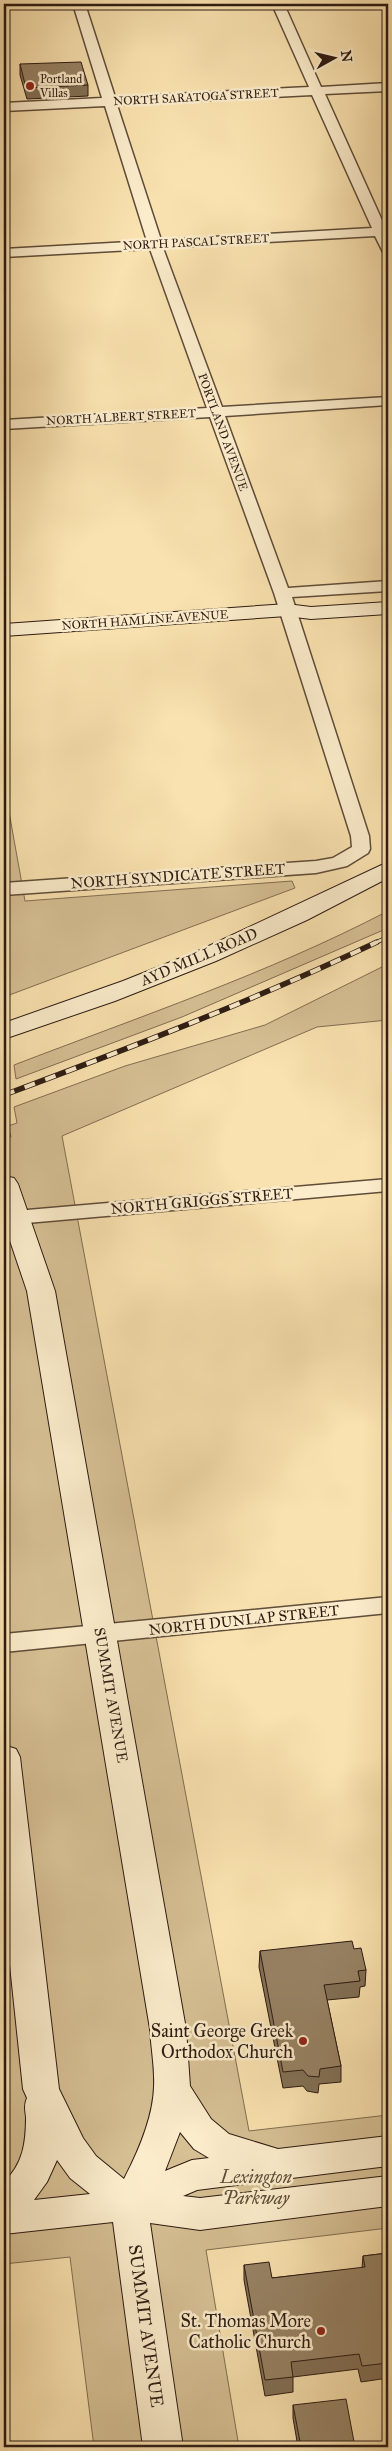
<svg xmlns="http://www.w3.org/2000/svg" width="392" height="2451" viewBox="0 0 392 2451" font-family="'IM FELL Great Primer',serif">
	<rect width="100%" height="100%" fill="#f9e2af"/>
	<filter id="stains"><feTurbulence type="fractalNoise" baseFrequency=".004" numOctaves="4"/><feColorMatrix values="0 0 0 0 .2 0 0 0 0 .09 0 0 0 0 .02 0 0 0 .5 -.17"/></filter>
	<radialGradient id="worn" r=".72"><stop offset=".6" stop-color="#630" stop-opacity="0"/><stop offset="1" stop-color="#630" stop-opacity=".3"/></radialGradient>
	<!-- green -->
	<g fill="#d6c094" stroke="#816d53">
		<polygon points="4,784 25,901 292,881 295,888 4,997"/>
		<path d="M388,911v17l-206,89 -166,62 -2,-14c125,-48 255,-92 374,-154z"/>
		<polygon points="388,964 388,1020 317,1027 62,1136 249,2131 388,2115 388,2228 206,2250 239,2447 94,2447 70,2257 4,2264 4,1139 11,1137 8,1126 17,1123 14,1107 125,1066 265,1025"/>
	</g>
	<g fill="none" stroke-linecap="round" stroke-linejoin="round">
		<defs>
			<g id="street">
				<path d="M73,4h12l30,93 194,-10 -37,-83h12l37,83 67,-4v8l-63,3 60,133h3v26l-5,-1 -8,-16 -212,12 59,159 166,-10v8l-163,11 63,172 100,-7v10l-96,6 77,239 1,13 -2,4 -21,13 -31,7 -312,22v-12l312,-22 17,-3 19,-11 -1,-11 -77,-243 -64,-176 -206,12v-9l203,-12 -57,-159 -146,8v-8l143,-8 -42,-135 -101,5v-8l98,-5zM312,95l60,133 -211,12 -44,-135z"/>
				<polygon points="388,1179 388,1191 4,1225 4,1212"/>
				<polygon points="388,1597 388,1613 4,1652 4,1634"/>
			</g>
			<g id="secondary">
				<polygon points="388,602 388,614 311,619 287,616 4,636 4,624 287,604 311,607"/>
				<polygon points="388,862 388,878 307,920 216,961 115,1001 4,1039 4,1023 123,981 198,951"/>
				<path d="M4,1176l10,2 4,6 37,107 131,738 4,57 21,33 18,15 49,15 110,-13v30l-191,24 -14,6 17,2 188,-22v30l-188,24 -50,-7 33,224h-40l-30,-225 -109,12v-52c19,-18 22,-39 22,-65 -1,-7 -2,-12 1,-19l-4,-9 -19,-181v-163l12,4 4,8 39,332 24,49 13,18 28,23c14,-27 29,-61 30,-92 1,-19 -3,-39 -4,-58l-123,-738 -23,-68zM180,2132l14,17 15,9 -17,2 -27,11zM57,2160l13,18 20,16 -56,6 13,-18z"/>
			</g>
		</defs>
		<!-- street casing -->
		<use href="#street" stroke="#5f4c39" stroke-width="3"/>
		<!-- secondary casing -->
		<use href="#secondary" stroke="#2c1a12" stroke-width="2"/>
		<!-- street -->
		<use href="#street" fill="#fbeccb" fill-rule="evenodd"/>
		<!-- secondary -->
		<use href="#secondary" fill="#fbeccb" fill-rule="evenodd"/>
		<defs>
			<polyline id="rail-far1" points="375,943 388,937"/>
			<path id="rail" d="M4,1095c126,-47 251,-95 373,-153"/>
		</defs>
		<!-- rail-far1 casing -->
		<use href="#rail-far1" stroke="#2c1a12" stroke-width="4.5"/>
		<!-- rail casing -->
		<use href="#rail" stroke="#2c1a12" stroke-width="5.5"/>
		<!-- rail-far1 -->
		<use href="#rail-far1" stroke="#fbeccb" stroke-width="3" stroke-dasharray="9" stroke-linecap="butt"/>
		<!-- rail -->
		<use href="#rail" stroke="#fbeccb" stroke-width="4" stroke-dasharray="11" stroke-linecap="butt"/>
	</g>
	<!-- wall -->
	<g fill="#827056" stroke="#2c1a12">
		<polygon points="116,4 138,4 138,5 117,6"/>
		<polygon points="20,64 88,85 88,96 27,99 20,75"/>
		<polygon points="354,1949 366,1970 365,1986 360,1987 359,1997 327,2000 341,2066 341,2082 319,2084 318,2093 307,2091 303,2086 283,2088 259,1967 260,1951"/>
		<polygon points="388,2253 388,2378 361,2382 358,2369 293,2377 293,2392 265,2396 244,2280 244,2265 272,2278 362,2268 363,2256"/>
		<polygon points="293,2405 355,2447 298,2447 293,2418"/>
	</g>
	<!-- building -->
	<g fill="#978264" stroke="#2c1a12">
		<polygon points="81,62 88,85 26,88 20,64"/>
		<polygon points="352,1941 354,1949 361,1948 366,1970 358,1971 360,1981 324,1985 341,2066 320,2069 319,2077 308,2076 303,2070 283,2072 260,1951"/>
		<polygon points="388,2253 388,2363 362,2366 359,2354 291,2362 293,2377 265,2380 244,2265 269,2262 272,2278 365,2267 363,2256"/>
		<polygon points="346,2399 355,2447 301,2447 293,2405"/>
	</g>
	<!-- markers -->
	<g fill="#8f2418" stroke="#fbeccb" stroke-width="2">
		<circle cx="30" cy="86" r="5"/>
		<circle cx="303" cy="2041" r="5"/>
		<circle cx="321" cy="2331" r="5"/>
	</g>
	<g text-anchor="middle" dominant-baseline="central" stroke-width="5" stroke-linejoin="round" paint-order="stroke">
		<!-- far-poi labels -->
		<g font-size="12" fill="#2c1a12" stroke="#fbeccb" text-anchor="start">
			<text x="40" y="79">Portland<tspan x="40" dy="14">Villas</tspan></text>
		</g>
		<!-- far-street labels -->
		<g font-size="12" fill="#2c1a12" stroke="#fbeccb">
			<text transform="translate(196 97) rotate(-3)">NORTH SARATOGA STREET</text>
			<text transform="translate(196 242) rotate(-3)">NORTH PASCAL STREET</text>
			<text transform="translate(121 417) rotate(-3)">NORTH ALBERT STREET</text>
			<text transform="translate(223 432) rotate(70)">PORTLAND AVENUE</text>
			<text transform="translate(145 620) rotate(-4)">NORTH HAMLINE AVENUE</text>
		</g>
		<!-- street labels -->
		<g font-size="15" fill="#2c1a12" stroke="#fbeccb">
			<text transform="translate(178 876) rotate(-4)">NORTH SYNDICATE STREET</text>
			<text transform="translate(199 957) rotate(-23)">AYD MILL ROAD</text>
			<text transform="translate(202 1201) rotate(-5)">NORTH GRIGGS STREET</text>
			<text transform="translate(244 1620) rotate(-6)">NORTH DUNLAP STREET</text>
			<text transform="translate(111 1695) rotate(80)">SUMMIT AVENUE</text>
		</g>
		<!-- near-poi labels -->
		<g font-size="18" fill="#2c1a12" stroke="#fbeccb" text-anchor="end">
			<text x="293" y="2031">Saint George Greek<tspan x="293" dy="21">Orthodox Church</tspan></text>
			<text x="311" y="2321">St. Thomas More<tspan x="311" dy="21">Catholic Church</tspan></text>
		</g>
		<!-- near-park labels -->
		<g font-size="18" font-style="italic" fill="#5f4c39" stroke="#fbeccb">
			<text x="256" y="2177">Lexington<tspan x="256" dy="21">Parkway</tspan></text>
		</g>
		<!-- near-street labels -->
		<g font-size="18" fill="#2c1a12" stroke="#fbeccb">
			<text transform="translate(146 2326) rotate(82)">SUMMIT AVENUE</text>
		</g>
	</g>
	<!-- margin -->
	<rect width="392" height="2451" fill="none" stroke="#f9e2af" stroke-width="20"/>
	<rect x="5" y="5" width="382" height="2441" fill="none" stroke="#2c1a12" stroke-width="2.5"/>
	<rect x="10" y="10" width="372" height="2431" fill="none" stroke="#2c1a12"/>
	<!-- north arrow -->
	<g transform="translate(334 58) rotate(82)" stroke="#fbeccb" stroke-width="4" paint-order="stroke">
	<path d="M0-4L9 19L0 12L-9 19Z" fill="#2c1a12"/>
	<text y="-8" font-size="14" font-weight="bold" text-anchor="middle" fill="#2c1a12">N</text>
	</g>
	<rect width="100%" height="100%" filter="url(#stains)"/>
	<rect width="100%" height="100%" fill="url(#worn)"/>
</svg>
